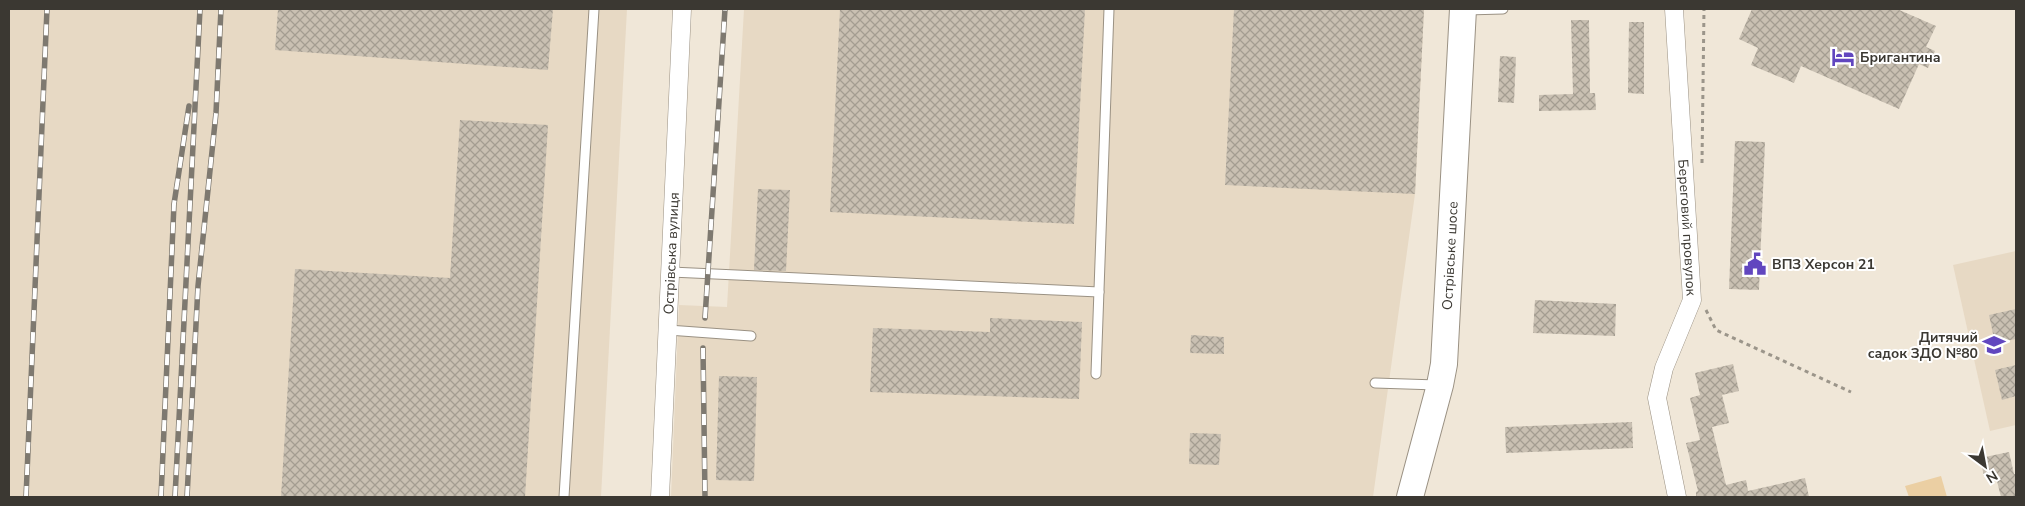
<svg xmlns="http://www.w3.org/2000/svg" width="2025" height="506" viewBox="0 0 2025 506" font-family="'Nunito Sans',sans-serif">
	<defs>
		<pattern id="building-cross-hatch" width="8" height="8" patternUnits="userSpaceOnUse" patternTransform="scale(1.25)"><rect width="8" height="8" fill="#c9c0b2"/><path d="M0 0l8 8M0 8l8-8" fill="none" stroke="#a49d91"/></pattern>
	</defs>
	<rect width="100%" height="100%" fill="#f0e7d8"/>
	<!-- built -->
	<g fill="#e7d9c4">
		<polygon points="9,9 627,9 601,497 9,497"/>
		<polygon points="744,9 1424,9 1415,194 1373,497 671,497 679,305 727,307"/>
		<polygon points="2016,251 2016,425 1990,431 1953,265"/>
	</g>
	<!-- park -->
	<polygon fill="#ebcfa3" points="1941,476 1947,497 1909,497 1905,486"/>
	<!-- building -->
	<g fill="url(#building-cross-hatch)">
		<polygon points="278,9 553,9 548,70 275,50"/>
		<polygon points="840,9 1085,9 1074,224 830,212"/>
		<polygon points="1234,9 1424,9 1415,194 1225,185"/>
		<polygon points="1752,9 1897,9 1936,26 1926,47 1935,51 1928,68 1919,64 1899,109 1801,66 1794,83 1751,65 1758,48 1739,39"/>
		<polygon points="1571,20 1589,20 1590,93 1595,93 1596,110 1539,111 1539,95 1573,94"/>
		<polygon points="1629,22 1644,22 1644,94 1628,93"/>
		<polygon points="1500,56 1516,57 1514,103 1498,102"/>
		<polygon points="460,120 548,125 525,497 281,497 295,269 450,278"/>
		<polygon points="1735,141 1765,142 1759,290 1729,289"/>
		<polygon points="758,189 790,190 786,271 754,270"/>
		<polygon points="1535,300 1616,304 1615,336 1533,333"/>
		<polygon points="2016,309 2016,339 1995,343 1989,315"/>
		<polygon points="990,318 1082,322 1079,399 870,392 873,328 990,332"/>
		<polygon points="1191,335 1224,337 1224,354 1190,353"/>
		<polygon points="1733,364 1739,391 1722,395 1729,423 1712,427 1726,485 1746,480 1748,491 1805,478 1809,497 1696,497 1696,492 1698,491 1686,443 1700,440 1690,398 1700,395 1695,373"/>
		<polygon points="2016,365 2016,396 2002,400 1995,370"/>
		<polygon points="719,376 757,377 754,481 716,480"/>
		<polygon points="1632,422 1633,448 1506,453 1505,427"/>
		<polygon points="1190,433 1221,434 1219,465 1189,464"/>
		<polygon points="2009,452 2014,474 2016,474 2016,497 2001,497 1995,473 1984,476 1980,458"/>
	</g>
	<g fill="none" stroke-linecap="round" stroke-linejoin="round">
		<defs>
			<g id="lane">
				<polyline points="1466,10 1503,9"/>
				<polyline points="671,272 1099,292"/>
				<polyline points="668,330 751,336"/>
				<polyline points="1096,374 1109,9"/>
				<polyline points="1375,383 1437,385"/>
				<polyline points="564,497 594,9"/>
			</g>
			<g id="street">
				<path id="s1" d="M1674,9l18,291 -28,68 -7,30 20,99"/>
				<path id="s2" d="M660,497l22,-488"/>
			</g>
			<g id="secondary">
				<path id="s3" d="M1410,497l30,-112 4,-21 19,-355"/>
			</g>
		</defs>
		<!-- lane casing -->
		<use href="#lane" stroke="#9a9183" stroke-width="11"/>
		<!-- street casing -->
		<use href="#street" stroke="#9a9183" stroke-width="19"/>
		<!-- secondary casing -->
		<use href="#secondary" stroke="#9a9183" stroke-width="28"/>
		<!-- path -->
		<g stroke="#9b958a" stroke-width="3" stroke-dasharray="4 4" stroke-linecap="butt">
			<polyline points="1702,163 1704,9"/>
			<polyline points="1706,310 1716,330 1851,392"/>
		</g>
		<!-- lane -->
		<use href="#lane" stroke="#fff" stroke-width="9"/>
		<!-- street -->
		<use href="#street" stroke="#fff" stroke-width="18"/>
		<!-- secondary -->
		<use href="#secondary" stroke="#fff" stroke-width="26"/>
		<defs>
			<g id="rail">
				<polyline points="705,318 725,9"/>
				<polyline points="703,348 705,497"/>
				<polyline points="26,497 47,9"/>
				<polyline points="161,497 174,204 189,106"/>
				<polyline points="175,497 200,9"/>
				<polyline points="187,497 198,286 216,113 221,9"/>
			</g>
		</defs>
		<!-- rail casing -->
		<use href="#rail" stroke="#7e7970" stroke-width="5.5"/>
		<!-- rail -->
		<use href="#rail" stroke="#fff" stroke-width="4" stroke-dasharray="11" stroke-linecap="butt"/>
	</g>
	<!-- icons -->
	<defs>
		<symbol id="hotel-bare" viewBox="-9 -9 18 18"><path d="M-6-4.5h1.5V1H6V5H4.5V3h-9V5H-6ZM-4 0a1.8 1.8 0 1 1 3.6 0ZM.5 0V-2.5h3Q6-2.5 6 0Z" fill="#6146bf" stroke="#fff" stroke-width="2.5" paint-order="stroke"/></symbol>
		<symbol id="civic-bare" viewBox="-9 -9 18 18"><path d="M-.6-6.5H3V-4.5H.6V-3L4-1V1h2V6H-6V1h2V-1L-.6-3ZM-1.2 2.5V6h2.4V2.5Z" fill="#6146bf" stroke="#fff" stroke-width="2.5" paint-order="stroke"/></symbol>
		<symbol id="school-bare" viewBox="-9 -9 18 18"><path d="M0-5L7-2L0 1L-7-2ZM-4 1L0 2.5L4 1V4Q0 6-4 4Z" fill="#6146bf" stroke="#fff" stroke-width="2.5" paint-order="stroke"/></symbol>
	</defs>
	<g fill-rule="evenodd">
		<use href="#hotel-bare" x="1827" y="41" width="32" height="32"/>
		<use href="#civic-bare" x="1739" y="248" width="32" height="32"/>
		<use href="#school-bare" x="1978" y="329" width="32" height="32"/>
	</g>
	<g text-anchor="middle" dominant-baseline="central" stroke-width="4" stroke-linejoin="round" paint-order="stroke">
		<!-- poi labels -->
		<g font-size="14" font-weight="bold" fill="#3b3832" stroke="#fff" text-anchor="start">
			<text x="1860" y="57">Бригантина</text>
			<text x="1772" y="264">ВПЗ Херсон 21</text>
			<text x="1978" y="337" text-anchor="end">Дитячий<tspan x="1978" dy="16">садок ЗДО №80</tspan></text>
		</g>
		<!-- street labels -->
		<g font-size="14" fill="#3b3832" stroke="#fff">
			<text stroke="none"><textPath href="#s1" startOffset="219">Береговий провулок</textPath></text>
			<text stroke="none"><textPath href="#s2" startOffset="244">Острівська вулиця</textPath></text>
			<text stroke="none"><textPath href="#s3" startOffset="246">Острівське шосе</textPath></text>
		</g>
	</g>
	<!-- border -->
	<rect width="2025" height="506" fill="none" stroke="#3b3832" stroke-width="20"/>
	<!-- north arrow -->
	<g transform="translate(1985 466) rotate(148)" stroke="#ffffff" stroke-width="4" paint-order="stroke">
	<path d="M0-4L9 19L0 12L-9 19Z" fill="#3b3832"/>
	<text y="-8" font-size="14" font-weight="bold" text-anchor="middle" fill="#3b3832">N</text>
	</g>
</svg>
